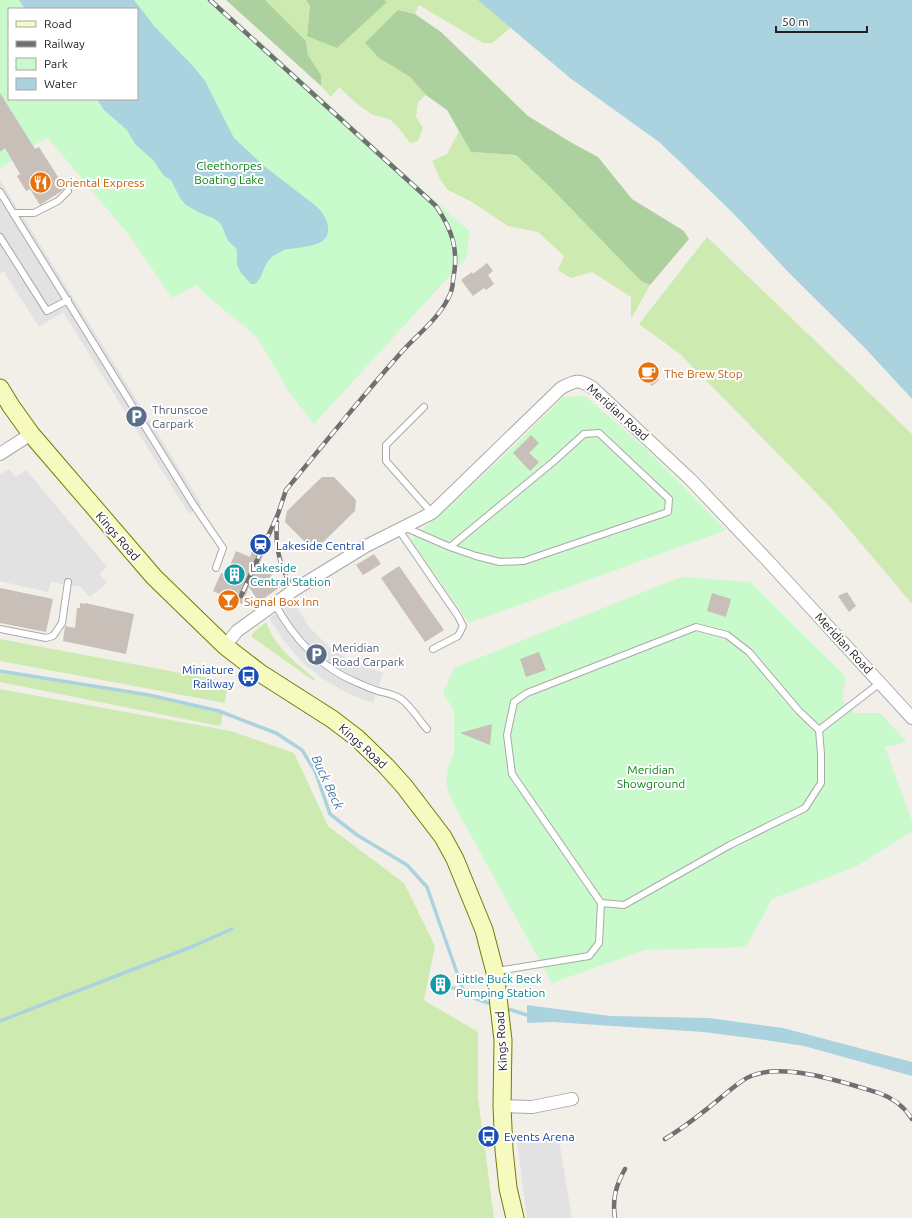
<svg xmlns="http://www.w3.org/2000/svg" width="912" height="1218" viewBox="0 0 912 1218" font-family="Ubuntu,sans-serif">
	<rect width="100%" height="100%" fill="#f2efe9"/>
	<!-- grass -->
	<g fill="#cdebb0">
		<polygon points="264,0 306,0 310,6 307,36 386,2 384,0 487,0 517,23 492,43 483,43 419,5 415,14 398,10 379,58 410,77 426,95 418,102 416,117 423,128 418,141 410,143 402,132 391,120 371,114 357,104 339,87 331,97 321,86 321,75 308,55 306,41"/>
		<polygon points="459,131 471,152 516,155 550,187 641,281 650,285 631,319 631,297 592,272 571,278 558,270 564,256 538,232 508,226 472,202 448,190 440,179 432,161 447,154"/>
		<polygon points="707,237 912,434 912,604 831,508 740,415 680,354 639,324"/>
		<path d="M266,622c9,25 30,41 49,57l-1,2 -62,-44v-3z"/>
		<polygon points="0,639 207,678 233,682 226,694 225,703 0,661"/>
		<polygon points="0,670 148,696 223,711 221,725 219,726 0,682"/>
		<polygon points="0,689 231,731 294,753 328,826 404,883 435,946 424,1000 478,1032 478,1097 494,1218 0,1218"/>
	</g>
	<!-- forest -->
	<g fill="#add19e">
		<polygon points="226,0 265,0 306,41 308,55 321,75 321,86"/>
		<polygon points="306,0 384,0 387,2 337,48 307,36 310,6"/>
		<polygon points="398,10 415,14 441,32 528,116 572,143 598,157 632,199 684,231 689,239 650,285 641,281 550,187 516,155 471,152 447,110 426,95 410,77 379,58 365,43"/>
	</g>
	<!-- park -->
	<g fill="#c8facc" fill-rule="evenodd">
		<path d="M0,0h215l240,219 15,12 -4,27 -152,166 -25,-32 -32,-55 -45,-37 -16,-15 -24,13 -43,-63 -82,-98 -47,31zM9,9h128v90h-128z"/>
		<polygon points="585,396 643,446 726,530 469,623 411,540 507,453 563,397"/>
		<polygon points="681,577 750,582 846,677 842,700 855,713 880,713 907,742 885,747 912,821 912,831 857,866 772,899 746,947 645,950 552,983 452,801 446,783 448,768 454,752 454,710 443,693 454,668"/>
	</g>
	<!-- parking -->
	<g fill="#e2e2e2">
		<polygon points="0,180 202,505 189,514 63,312 39,327 4,272 0,273"/>
		<polygon points="9,469 16,477 26,470 107,567 99,574 107,583 90,597 81,587 51,582 48,592 0,581 0,474"/>
		<polygon points="294,602 309,627 330,648 355,663 383,673 373,703 347,693 323,679 302,662 284,641 269,618"/>
		<polygon points="559,1140 572,1218 527,1218 517,1142"/>
	</g>
	<!-- water -->
	<g fill="#aad3df">
		<path d="M19,0h115l21,27 38,39 12,15 29,57 30,28 52,40c6,6 11,12 12,21 3,22 -30,19 -44,23 -3,2 -8,4 -11,6 -10,7 -9,21 -18,28h-4l-10,-11 -4,-8v-12l-1,-5 -8,-7 -7,-17 -8,-6 -13,-5 -14,-8 -6,-7 -9,-18 -7,-4 -11,-16 -18,-16 -8,-14 -23,-20 -7,-11h40v-90h-112z"/>
		<polygon points="478,0 912,0 912,399 865,348 790,274 733,213 677,159 659,142 570,78"/>
		<polygon points="527,1005 610,1016 709,1018 783,1028 912,1062 912,1076 804,1046 765,1040 703,1032 553,1022 527,1023"/>
	</g>
	<g fill="none" stroke-linecap="round" stroke-linejoin="round">
		<!-- stream -->
		<g stroke="#aad3df" stroke-width="3.5">
			<polyline points="0,671 149,695 219,711 276,733 302,750 315,771 330,814 357,835 407,865 427,887 463,990 474,998 494,1005"/>
			<polyline points="449,987 463,990"/>
			<polyline points="505,1008 527,1015"/>
			<polyline points="0,1021 191,947 232,929"/>
		</g>
	</g>
	<!-- building -->
	<g fill="#c7bfb8">
		<polygon points="0,93 35,149 39,147 65,188 60,192 40,205 30,189 26,191 17,176 20,174 5,148 0,152"/>
		<polygon points="487,263 493,271 488,275 494,284 486,290 484,288 473,296 461,280 472,272 473,274"/>
		<polygon points="647,368 659,380 652,386 641,374"/>
		<polygon points="531,435 539,443 529,453 539,462 530,471 513,453"/>
		<polygon points="322,477 334,477 356,500 355,511 320,545 308,545 285,522 287,511"/>
		<polygon points="254,545 265,550 259,565 266,568 280,587 259,602 249,587 242,604 213,591 221,573 226,575 236,551 250,557"/>
		<polygon points="374,554 381,564 363,575 356,565"/>
		<polygon points="399,566 444,630 425,642 381,578"/>
		<polygon points="0,588 53,599 46,632 0,623"/>
		<polygon points="847,592 856,606 849,612 838,596"/>
		<polygon points="712,593 731,599 726,617 707,611"/>
		<polygon points="80,603 85,604 85,603 134,614 126,654 63,641 65,626 75,628 77,608 80,608"/>
		<polygon points="539,652 546,670 526,677 520,659"/>
		<polygon points="492,724 490,745 460,733"/>
		<polygon points="436,978 447,981 444,992 433,990"/>
	</g>
	<g fill="none" stroke-linecap="round" stroke-linejoin="round">
		<defs>
			<g id="lane">
				<polyline points="0,192 193,504 223,548 216,568"/>
				<polyline points="13,213 34,213 58,201 68,191"/>
				<polyline points="0,237 47,311 68,300"/>
				<polyline points="424,407 386,445 386,461 432,513"/>
				<polyline points="404,527 450,547 553,462 584,434 599,433 669,499 668,512 524,561 500,562 476,556 450,547"/>
				<polyline points="399,530 458,616 463,626 458,636 433,649"/>
				<path d="M275,604c18,34 47,65 83,79 7,3 13,6 20,8 8,2 16,3 23,8 10,7 18,21 26,30"/>
				<polyline points="0,629 46,638 53,636 62,623 68,582"/>
				<polyline points="819,730 880,683"/>
				<polyline points="497,971 589,956 599,943 601,903 624,905 730,845 805,808 821,783 821,754 819,730 799,711 749,652 727,635 696,627 527,693 514,702 507,735 512,774 601,903"/>
			</g>
			<g id="street">
				<polyline points="0,454 31,434"/>
				<path d="M225,646l12,-15 57,-41 72,-44 66,-33 129,-125c15,-8 17,-9 32,0l98,92 77,81 144,157"/>
				<polyline points="502,1106 532,1107 572,1099"/>
			</g>
			<polyline id="secondary" points="0,388 11,406 31,434 154,577 225,646 260,673 332,719 357,738 386,766 404,786 443,837 455,859 484,930 495,972 503,1040 502,1106 504,1150 508,1188 515,1218"/>
		</defs>
		<!-- lane casing -->
		<use href="#lane" stroke="#a9a9a9" stroke-width="8"/>
		<!-- street casing -->
		<use href="#street" stroke="#a9a9a9" stroke-width="14"/>
		<!-- secondary casing -->
		<use href="#secondary" stroke="#707d05" stroke-width="19"/>
		<!-- lane -->
		<use href="#lane" stroke="#fff" stroke-width="6"/>
		<!-- street -->
		<use href="#street" stroke="#fff" stroke-width="12"/>
		<!-- secondary -->
		<use href="#secondary" stroke="#f7fabf" stroke-width="17"/>
		<defs>
			<g id="rail">
				<path d="M210,0l226,206c17,25 23,45 17,74 0,4 -1,9 -2,12 -10,26 -35,43 -52,63 -39,44 -76,90 -113,135l-8,24 -37,82"/>
				<path d="M277,522c-2,22 1,40 12,59"/>
				<path d="M665,1139c21,-13 40,-28 59,-44 8,-6 17,-15 27,-19 33,-14 95,7 128,17 14,5 25,13 33,26"/>
				<path d="M615,1218c-3,-19 1,-33 10,-49"/>
			</g>
		</defs>
		<!-- rail casing -->
		<use href="#rail" stroke="#707070" stroke-width="4.5"/>
		<!-- rail -->
		<use href="#rail" stroke="#fff" stroke-width="3" stroke-dasharray="9" stroke-linecap="butt"/>
	</g>
	<!-- icons -->
	<defs>
		<symbol id="restaurant-disc" viewBox="-11 -11 22 22"><circle r="9.5" fill="#e8710a" stroke="#fff"/><path d="M-5-6h1v4h1v-4h1v4h1v-4h1v5L-1.5 .5V6h-2V.5L-5-1ZM5-6V6H3V1.5H1.5Q1.5-4 5-6Z" fill="#fff"/></symbol>
		<symbol id="cafe-disc" viewBox="-11 -11 22 22"><circle r="9.5" fill="#e8710a" stroke="#fff"/><path d="M-5.5-4.5H6V0H3Q3 3.5 0 3.5H-2.5Q-5.5 3.5-5.5 0ZM3-3.2v2h1.7v-2ZM-6 4.5H4V6H-6Z" fill="#fff"/></symbol>
		<symbol id="parking-disc" viewBox="-11 -11 22 22"><circle r="9.5" fill="#5c6f8a" stroke="#fff"/><path d="M-3.5-5.5H1a3.5 3.5 0 0 1 0 7H-1V5.5H-3.5ZM-1-3.4V-.6H.8a1.4 1.4 0 0 0 0-2.8Z" fill="#fff"/></symbol>
		<symbol id="station-disc" viewBox="-11 -11 22 22"><circle r="9.5" fill="#1a4fb4" stroke="#fff"/><path d="M-3-6H3Q5-6 5-4V2Q5 4 3 4L4.5 6H3L1.5 4h-3L-3 6H-4.5L-3 4Q-5 4-5 2V-4Q-5-6-3-6ZM-3.5-4v3h7v-3ZM-3.5 1v1.5H-2V1ZM2 1v1.5H3.5V1Z" fill="#fff"/></symbol>
		<symbol id="building-disc" viewBox="-11 -11 22 22"><circle r="9.5" fill="#0f9aa8" stroke="#fff"/><path d="M-4-6H4V6H1V3H-1V6H-4ZM-2.5-4.3h1.7v1.8h-1.7ZM.8-4.3h1.7v1.8H.8ZM-2.5-1h1.7V.8h-1.7ZM.8-1h1.7V.8H.8Z" fill="#fff"/></symbol>
		<symbol id="bar-disc" viewBox="-11 -11 22 22"><circle r="9.5" fill="#e8710a" stroke="#fff"/><path d="M-6-5H6L.8 .8V4.5H3.5V6h-7V4.5H-.8V.8Z" fill="#fff"/></symbol>
		<symbol id="bus-disc" viewBox="-11 -11 22 22"><circle r="9.5" fill="#1a4fb4" stroke="#fff"/><path d="M-5-6H5V4H4V6H2V4H-2V6H-4V4H-5ZM-3.5-4V0h7V-4ZM-3.5 1.2v1.5H-2V1.2ZM2 1.2v1.5H3.5V1.2Z" fill="#fff"/></symbol>
	</defs>
	<g fill-rule="evenodd">
		<use href="#restaurant-disc" x="28" y="170" width="25" height="25"/>
		<use href="#cafe-disc" x="636" y="360" width="25" height="25"/>
		<use href="#parking-disc" x="124" y="404" width="25" height="25"/>
		<use href="#station-disc" x="248" y="532" width="25" height="25"/>
		<use href="#building-disc" x="222" y="562" width="25" height="25"/>
		<use href="#bar-disc" x="216" y="588" width="25" height="25"/>
		<use href="#parking-disc" x="304" y="642" width="25" height="25"/>
		<use href="#bus-disc" x="236" y="664" width="25" height="25"/>
		<use href="#building-disc" x="428" y="972" width="25" height="25"/>
		<use href="#bus-disc" x="476" y="1124" width="25" height="25"/>
	</g>
	<g text-anchor="middle" dominant-baseline="central" stroke-width="4" stroke-linejoin="round" paint-order="stroke">
		<!-- park labels -->
		<g font-size="12" fill="#0c8416" stroke="#fff">
			<text x="229" y="165">Cleethorpes<tspan x="229" dy="14">Boating Lake</tspan></text>
			<text x="651" y="769">Meridian<tspan x="651" dy="14">Showground</tspan></text>
		</g>
		<!-- food labels -->
		<g font-size="12" fill="#c56008" stroke="#fff" text-anchor="start">
			<text x="56" y="182">Oriental Express</text>
			<text x="664" y="373">The Brew Stop</text>
			<text x="244" y="601">Signal Box Inn</text>
		</g>
		<!-- service labels -->
		<g font-size="12" fill="#4e5e75" stroke="#fff" text-anchor="start">
			<text x="152" y="409">Thrunscoe<tspan x="152" dy="14">Carpark</tspan></text>
			<text x="332" y="647">Meridian<tspan x="332" dy="14">Road Carpark</tspan></text>
		</g>
		<!-- street labels -->
		<g font-size="12" fill="#222" stroke="#fff">
			<text transform="translate(618 412) rotate(42)">Meridian Road</text>
			<text transform="translate(118 536) rotate(49)">Kings Road</text>
			<text transform="translate(844 643) rotate(47)">Meridian Road</text>
			<text transform="translate(363 746) rotate(42)">Kings Road</text>
			<text transform="translate(501 1041) rotate(-93)">Kings Road</text>
		</g>
		<!-- transit labels -->
		<g font-size="12" fill="#164399" stroke="#fff" text-anchor="start">
			<text x="276" y="545">Lakeside Central</text>
			<text x="234" y="669" text-anchor="end">Miniature<tspan x="234" dy="14">Railway</tspan></text>
			<text x="504" y="1136">Events Arena</text>
		</g>
		<!-- culture labels -->
		<g font-size="12" fill="#0d838f" stroke="#fff" text-anchor="start">
			<text x="250" y="567">Lakeside<tspan x="250" dy="14">Central Station</tspan></text>
			<text x="456" y="978">Little Buck Beck<tspan x="456" dy="14">Pumping Station</tspan></text>
		</g>
		<!-- water labels -->
		<g font-size="13" font-style="italic" fill="#4a7aab" stroke="#fff">
			<text transform="translate(328 782) rotate(65)">Buck Beck</text>
		</g>
	</g>
	<!-- legend -->
	<rect x="8" y="8" width="130" height="92" fill="#ffffff" stroke="#a7a7a7"/>
	<rect x="16" y="21" width="20" height="6" fill="#f7fabf" stroke="#a7a7a7"/>
	<text x="44" y="28" font-size="12" fill="#222222">Road</text>
	<rect x="16" y="41" width="20" height="6" fill="#707070" stroke="#a7a7a7"/>
	<text x="44" y="48" font-size="12" fill="#222222">Railway</text>
	<rect x="16" y="58" width="20" height="12" fill="#c8facc" stroke="#a7a7a7"/>
	<text x="44" y="68" font-size="12" fill="#222222">Park</text>
	<rect x="16" y="78" width="20" height="12" fill="#aad3df" stroke="#a7a7a7"/>
	<text x="44" y="88" font-size="12" fill="#222222">Water</text>
	<!-- scale -->
	<path d="M776 26v6h91v-6" fill="none" stroke="#222222" stroke-width="2"/>
	<text x="782" y="26" font-size="12" fill="#222222" stroke="#ffffff" stroke-width="3" paint-order="stroke">50 m</text>
</svg>
